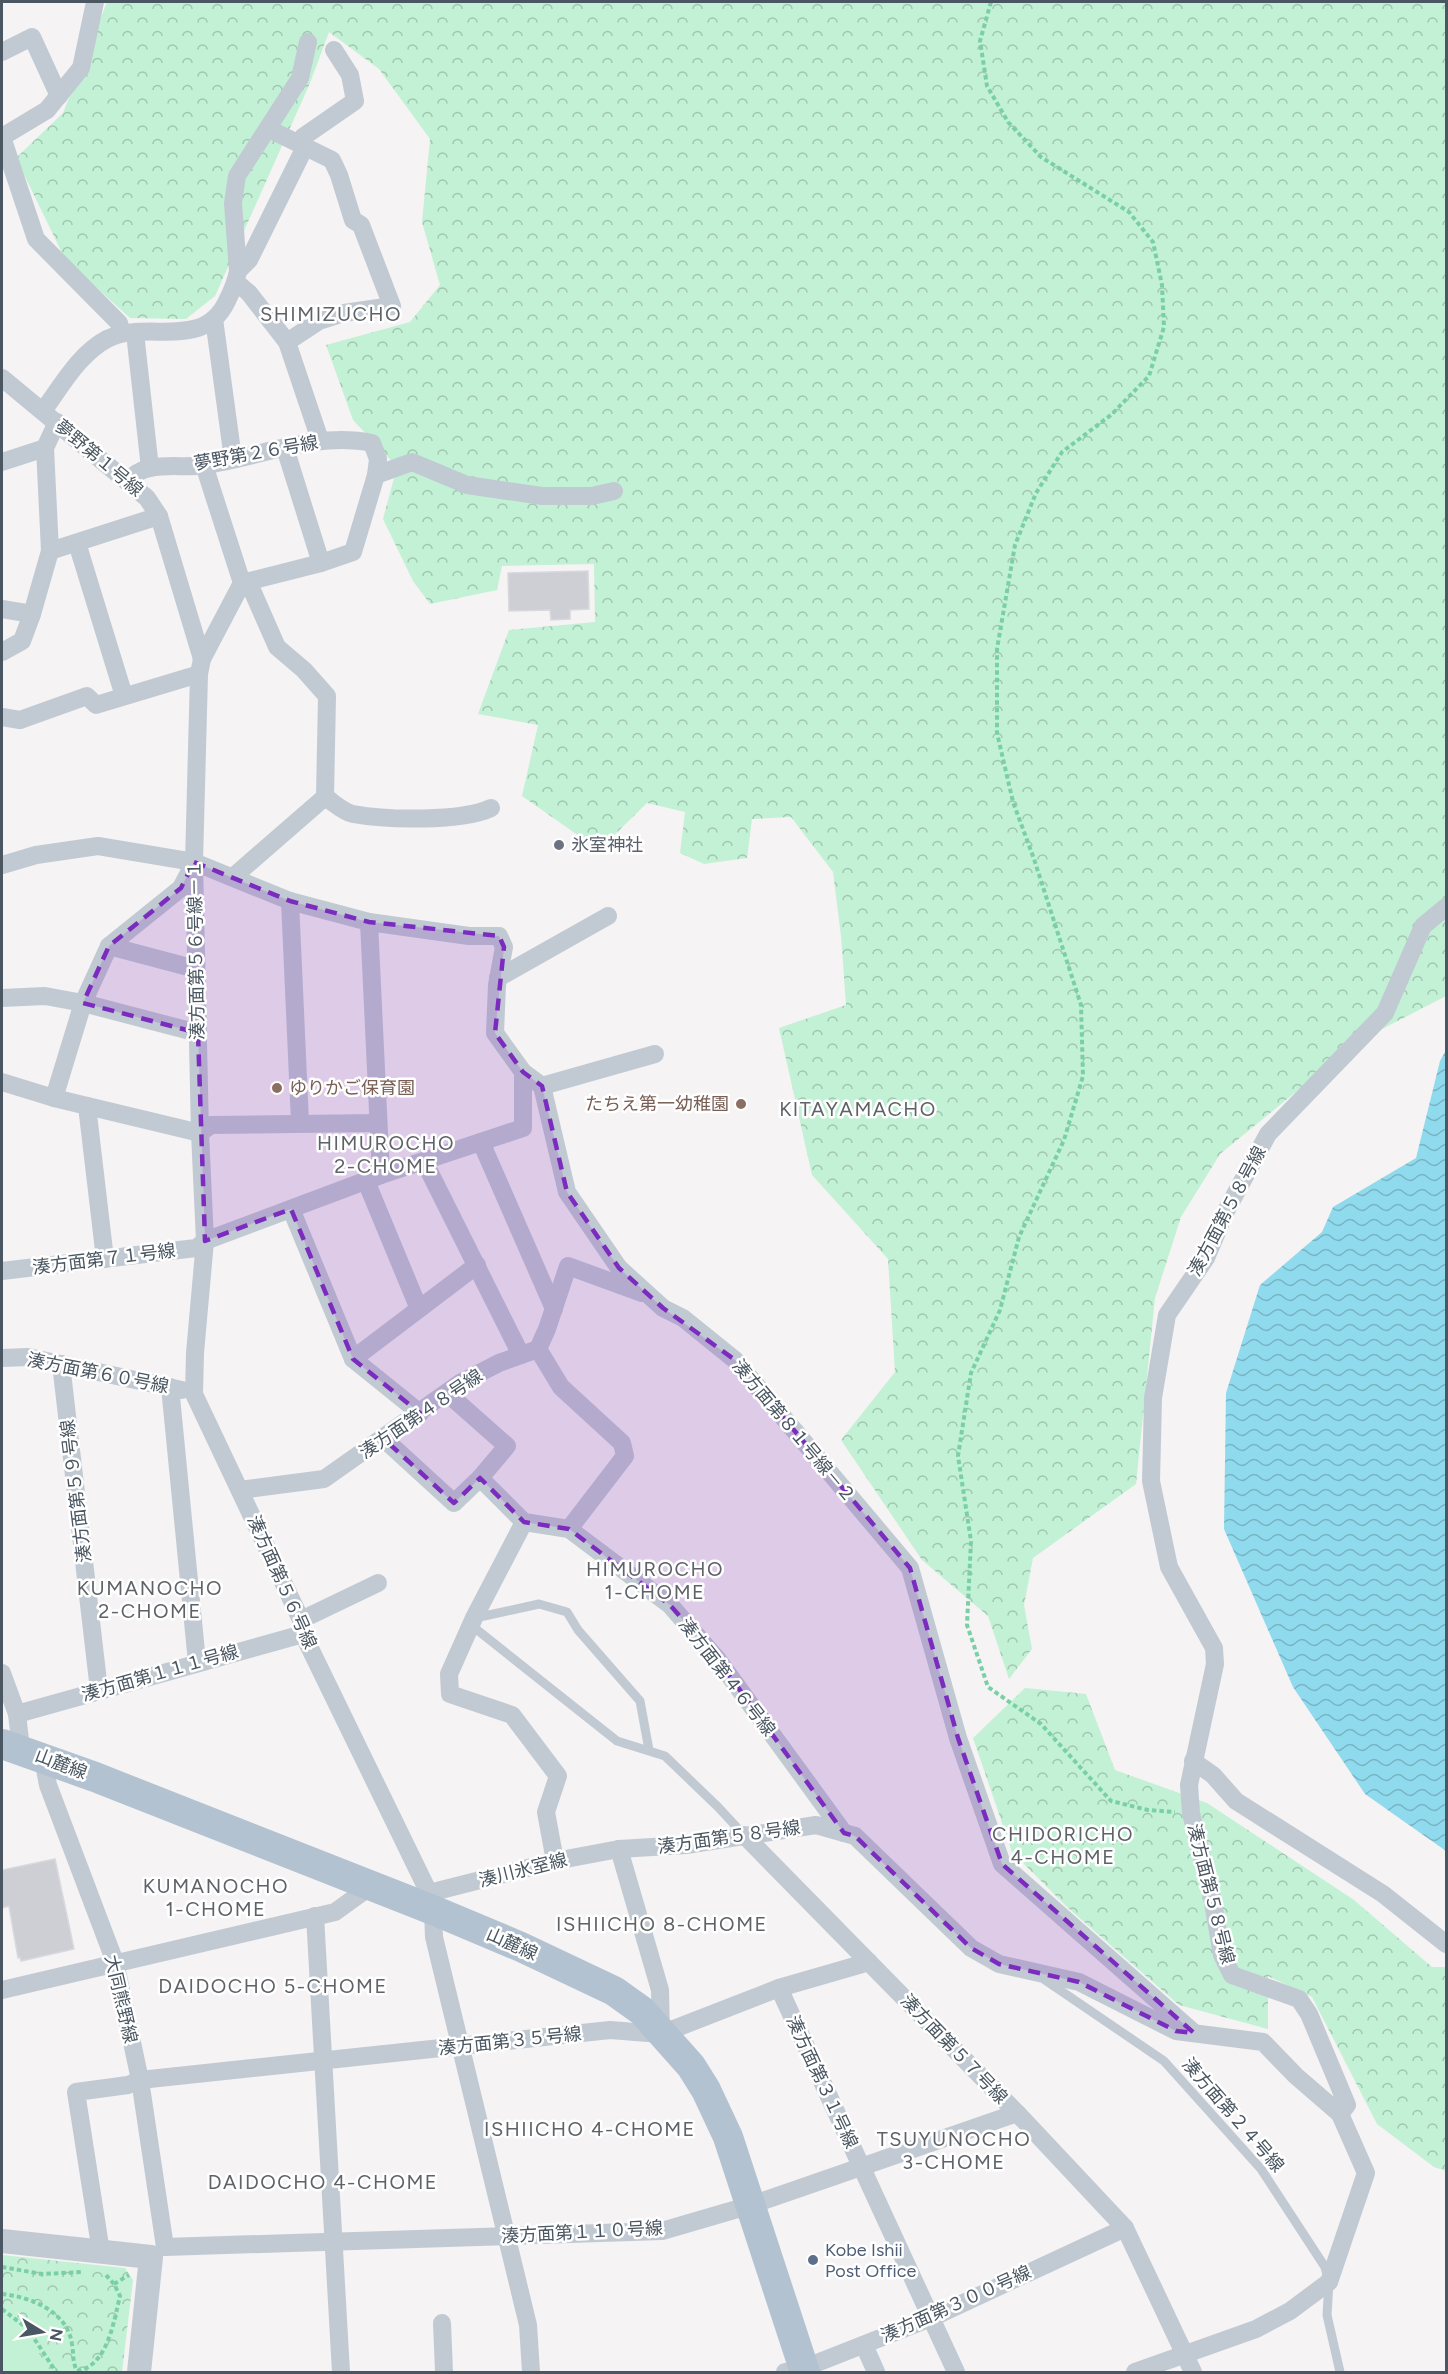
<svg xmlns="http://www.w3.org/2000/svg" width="1448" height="2374" viewBox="0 0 1448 2374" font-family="Figtree,'Noto Sans JP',sans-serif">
	<defs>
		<pattern id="forest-crowns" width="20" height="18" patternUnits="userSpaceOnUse" patternTransform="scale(1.5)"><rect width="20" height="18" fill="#c3f1d5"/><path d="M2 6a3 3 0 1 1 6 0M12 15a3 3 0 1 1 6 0" fill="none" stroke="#a0c6b0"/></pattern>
		<pattern id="water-waves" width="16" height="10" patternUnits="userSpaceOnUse" patternTransform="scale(1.5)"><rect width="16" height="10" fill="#90daee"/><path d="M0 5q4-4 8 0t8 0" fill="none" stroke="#78b4c4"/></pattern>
	</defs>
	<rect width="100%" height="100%" fill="#f5f3f3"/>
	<!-- forest -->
	<g fill="url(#forest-crowns)">
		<polygon points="107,2 1446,2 1446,996 1357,1042 1220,1154 1181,1217 1155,1298 1136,1484 1033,1558 1024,1605 1032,1649 1009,1679 988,1616 922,1560 841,1440 895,1372 888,1259 812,1175 779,1028 846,1005 841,936 833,872 791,817 752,819 747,858 704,864 680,853 685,812 647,803 599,850 522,796 538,725 478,714 509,630 595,622 594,564 502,566 497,590 430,604 413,581 383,519 397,467 353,420 326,345 410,322 440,285 422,222 430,139 379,69 329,32 310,83 215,296 186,319 130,318 65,259 16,158 63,113"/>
		<polygon points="1025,1688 1086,1694 1115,1770 1207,1803 1354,1900 1432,1967 1446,1967 1446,2171 1434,2167 1377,2124 1312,1997 1268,1976 1268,2029 1179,2005 1067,1907 1012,1852 973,1738"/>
		<polygon points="2,2255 125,2268 133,2280 122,2372 2,2372"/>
	</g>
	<!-- pitch -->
	<polygon fill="#c3f1d5" points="2,2314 27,2335 51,2372 2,2372"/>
	<!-- water -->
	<polygon fill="url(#water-waves)" points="1446,1050 1446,1851 1365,1794 1293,1687 1224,1529 1226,1393 1260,1285 1322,1232 1333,1207 1416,1158 1440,1061"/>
	<!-- building -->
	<g fill="#cdcfd5" stroke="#d7d9de" stroke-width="1.5">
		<polygon points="588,571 589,609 570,610 570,619 551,620 550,610 509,611 508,573"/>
		<polygon points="55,1859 74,1949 21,1961 20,1957 18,1958 9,1906 2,1908 2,1870"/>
	</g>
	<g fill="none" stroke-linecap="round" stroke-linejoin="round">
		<!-- path -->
		<g stroke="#7ad0a6" stroke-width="4" stroke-dasharray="4.5 3" stroke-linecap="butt">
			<polyline points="991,2 980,41 987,86 1008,122 1041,157 1129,212 1153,242 1162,285 1164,327 1149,376 1111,415 1062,452 1036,493 1015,545 997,649 997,733 1013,802 1034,859 1081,1005 1083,1076 1064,1140 1019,1237 1000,1310 971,1373 958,1456 971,1541 967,1625 988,1687 1041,1724 1111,1801 1148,1810 1175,1812"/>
			<polyline points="2,2267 42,2274 82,2272"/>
			<polyline points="114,2284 129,2275"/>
			<path d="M2,2294c29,3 65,17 70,50 2,11 0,17 5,27"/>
			<polyline points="2,2309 28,2329 56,2372"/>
			<path d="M77,2371c31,-5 37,-51 43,-75l-6,-12 -9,-10"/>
		</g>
		<!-- service -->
		<g stroke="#c1cad2" stroke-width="9">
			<polyline points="475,1618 539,1604 567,1612 578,1630 640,1701 649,1750"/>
			<polyline points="471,1625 617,1741 665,1756 718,1807 744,1835"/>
			<polyline points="1045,1980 1164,2061 1261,2169 1325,2267 1329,2282 1327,2315 1340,2372"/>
		</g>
		<!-- minor -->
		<g stroke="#c1cad2" stroke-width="18">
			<polyline points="2,52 32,37 59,96"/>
			<polyline points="269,129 332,160 339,175 353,220 361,225 392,306 344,313 319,321 287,342"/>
			<polyline points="2,137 36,239 119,323 122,333"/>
			<polyline points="2,137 47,110 81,68 95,2"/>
			<polyline points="238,271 249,260 303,151 303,137 355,101 350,75 334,50"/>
			<polyline points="236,282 249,293 287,342 320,440"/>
			<polyline points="214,319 233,459"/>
			<polyline points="135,333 150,468"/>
			<polyline points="2,378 147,498 159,516 202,659"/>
			<path d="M43,411c19,-26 36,-57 64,-72 39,-20 96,13 120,-38 5,-10 9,-19 11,-30l-5,-68 4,-27 63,-98 8,-36"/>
			<polyline points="285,448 321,563"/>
			<polyline points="2,462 45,448"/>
			<polyline points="204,465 242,583"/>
			<polyline points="376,475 412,462 467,485 542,496 592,496 614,491"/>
			<path d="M128,482c5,-8 13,-12 22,-14 18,-4 37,0 55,-3 55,-8 111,-34 167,-22l6,16 -2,16 -23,77 -32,11 -79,20 -40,76 -3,15 -5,188 6,271 5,108 -10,112 -1,41 107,226 2,14 126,259 4,17 1,27 94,388 3,47"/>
			<polyline points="77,543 124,696"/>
			<polyline points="50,551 159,516"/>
			<polyline points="248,581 277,647 304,670 327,696 325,797"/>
			<polyline points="2,609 32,614"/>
			<polyline points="2,652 22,641 32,614 50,551 45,448 57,422"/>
			<polyline points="2,717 20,720 87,696 96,705 199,674"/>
			<path d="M325,797c8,5 18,15 28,17 33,6 108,8 138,-6"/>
			<polyline points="2,865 36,855 98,846 194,862 290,901 369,922 469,936 499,936 504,947 497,985 495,1033 523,1072 542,1086 567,1192 619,1268 663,1308 683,1318 735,1360 910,1568 958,1738 1002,1864 1192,2031"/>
			<polyline points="233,877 325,797"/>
			<polyline points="290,901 300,1122"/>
			<polyline points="369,922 381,1175"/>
			<polyline points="109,946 196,969"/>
			<polyline points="498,978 608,916"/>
			<polyline points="2,998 45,996 83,1003 198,1033"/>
			<polyline points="2,1082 54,1098 200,1133 211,1125 378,1123"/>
			<polyline points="542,1086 655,1054"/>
			<polyline points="54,1098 83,1003 109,946 181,888 192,867"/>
			<polyline points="87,1106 105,1259"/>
			<polyline points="481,1142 554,1309"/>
			<polyline points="424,1161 521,1355"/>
			<polyline points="366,1181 419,1309"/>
			<polyline points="291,1209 353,1359 420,1413"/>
			<polyline points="2,1271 196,1248 205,1241 381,1175 523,1128 523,1072"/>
			<polyline points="538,1349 561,1387 622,1443 625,1456 569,1529"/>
			<polyline points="2,1358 28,1357 182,1390"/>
			<polyline points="353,1359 477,1265"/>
			<polyline points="61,1364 99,1690"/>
			<polyline points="170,1387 197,1662"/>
			<polyline points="447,1393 507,1446 480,1478 524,1522 569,1529 670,1605 718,1660 844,1833"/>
			<polyline points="383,1438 454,1503 480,1478"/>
			<polyline points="240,1490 324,1479 460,1383 499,1363 538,1349 547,1329 568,1266 642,1293"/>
			<polyline points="524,1522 474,1618 449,1674 450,1694 512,1715 558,1776 546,1812 555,1861"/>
			<polyline points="301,1620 378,1583"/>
			<polyline points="2,1673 17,1714 21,1749"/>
			<polyline points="17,1714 303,1634"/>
			<polyline points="43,1759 48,1785 115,1962 140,2080 165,2247"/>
			<polyline points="1193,1761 1213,1775 1236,1801 1383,1894 1446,1944"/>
			<polyline points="744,1835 1017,2113 1125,2228 1193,2372"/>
			<polyline points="619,1849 660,1990 661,2034"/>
			<polyline points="429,1893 555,1861 619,1849 686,1845 816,1825 855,1836 971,1948 999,1964 1079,1982 1176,2031 1263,2042 1296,2076 1340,2114 1347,2105 1309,2014 1299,1999 1232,1975 1222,1955 1212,1897 1191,1813 1189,1785 1215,1664 1214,1648 1169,1567 1151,1481 1153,1398 1167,1315 1206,1258 1226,1211 1268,1134 1385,1013 1423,926 1446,907"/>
			<polyline points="315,1916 341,2372"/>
			<polyline points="779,1988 956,2372"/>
			<polyline points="2,1990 335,1912 371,1886"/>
			<polyline points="165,2247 662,2231 751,2205 1017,2113"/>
			<polyline points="101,2252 76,2092 128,2085 140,2080 610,2030 661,2034 779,1988 869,1962"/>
			<polyline points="442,2323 444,2372"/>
			<polyline points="864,2345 876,2372"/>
			<polyline points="785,2372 804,2368 931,2318 1125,2228"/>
			<polyline points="1135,2372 1256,2329 1290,2311 1329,2282 1366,2173 1340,2114"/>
		</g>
		<!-- tertiary -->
		<polyline stroke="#c1cad2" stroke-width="24" points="2,2241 151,2257 139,2372"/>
		<!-- primary -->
		<polyline stroke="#b3c2d1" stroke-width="30" points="2,1744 95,1777 433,1910 521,1947 614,1991 642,2011 691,2066 706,2090 728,2137 805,2372"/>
	</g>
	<!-- marked area -->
	<path fill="#7b2cbf" fill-opacity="0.2" stroke="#7b2cbf" stroke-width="4.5" stroke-dasharray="12 8" stroke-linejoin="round" d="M194,862l96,39 79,21 130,14 5,11 -9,86 28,39 19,14 25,106 52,76 44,40 72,52 175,208 48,170 44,126 192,169 -18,-2 -97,-49 -80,-18 -28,-16 -116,-112 -11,-3 -126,-173 -48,-55 -101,-76 -45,-7 -44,-44 -26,25 -71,-65 37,-25 -67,-54 -62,-150 -86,32 -7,-208 -115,-30 26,-57 72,-58z"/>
	<!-- markers -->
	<circle fill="#6b7280" stroke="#fff" stroke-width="2" cx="559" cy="845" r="6"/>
	<g fill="#8d6e63" stroke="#fff" stroke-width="2">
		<circle cx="277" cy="1088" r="6"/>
		<circle cx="741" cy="1104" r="6"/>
	</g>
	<circle fill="#5c6f8a" stroke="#fff" stroke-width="2" cx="813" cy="2260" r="6"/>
	<g text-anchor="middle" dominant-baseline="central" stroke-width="5" stroke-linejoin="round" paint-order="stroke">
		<!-- street labels -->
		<g font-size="18" fill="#4a5661" stroke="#fff">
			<text transform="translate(256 453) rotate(-10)">夢野第２６号線</text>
			<text transform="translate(99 458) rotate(40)">夢野第１号線</text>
			<text transform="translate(196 950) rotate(-91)">湊方面第５６号線－１</text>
			<text transform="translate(1227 1211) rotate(-62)">湊方面第５８号線</text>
			<text transform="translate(104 1259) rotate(-7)">湊方面第７１号線</text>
			<text transform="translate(98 1373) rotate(11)">湊方面第６０号線</text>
			<text transform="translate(421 1414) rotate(-34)">湊方面第４８号線</text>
			<text transform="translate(794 1431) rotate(50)">湊方面第８１号線－２</text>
			<text transform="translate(76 1491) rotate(-97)">湊方面第５９号線</text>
			<text transform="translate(282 1582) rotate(66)">湊方面第５６号線</text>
			<text transform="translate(160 1673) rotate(-16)">湊方面第１１１号線</text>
			<text transform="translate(727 1677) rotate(52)">湊方面第４６号線</text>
			<text transform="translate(61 1764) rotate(21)">山麓線</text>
			<text transform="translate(729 1837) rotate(-8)">湊方面第５８号線</text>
			<text transform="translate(523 1870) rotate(-14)">湊川氷室線</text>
			<text transform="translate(1211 1894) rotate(76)">湊方面第５８号線</text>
			<text transform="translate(512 1944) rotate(24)">山麓線</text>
			<text transform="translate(121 1999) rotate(77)">大同熊野線</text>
			<text transform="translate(510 2041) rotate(-6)">湊方面第３５号線</text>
			<text transform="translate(954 2049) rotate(46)">湊方面第５７号線</text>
			<text transform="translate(822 2082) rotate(65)">湊方面第３１号線</text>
			<text transform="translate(1233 2115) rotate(49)">湊方面第２４号線</text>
			<text transform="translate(582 2232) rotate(-3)">湊方面第１１０号線</text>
			<text transform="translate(956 2304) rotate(-24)">湊方面第３００号線</text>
		</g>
		<!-- worship labels -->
		<g font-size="18" fill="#5b616d" stroke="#fff" text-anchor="start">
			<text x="571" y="845">氷室神社</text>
		</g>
		<!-- education labels -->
		<g font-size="18" fill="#785e54" stroke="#fff" text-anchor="start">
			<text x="289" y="1088">ゆりかご保育園</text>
			<text x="729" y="1104" text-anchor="end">たちえ第一幼稚園</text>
		</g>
		<!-- service labels -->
		<g font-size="18" fill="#4e5e75" stroke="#fff" text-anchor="start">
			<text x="825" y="2250">Kobe Ishii<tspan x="825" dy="21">Post Office</tspan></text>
		</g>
		<!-- neighbourhood labels -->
		<g font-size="20" letter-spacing="1.5" fill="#5f6368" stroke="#fff">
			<text x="331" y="314">SHIMIZUCHO</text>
			<text x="858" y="1109">KITAYAMACHO</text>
			<text x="386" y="1143">HIMUROCHO<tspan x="386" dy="23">2-CHOME</tspan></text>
			<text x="655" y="1569">HIMUROCHO<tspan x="655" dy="23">1-CHOME</tspan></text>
			<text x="150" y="1588">KUMANOCHO<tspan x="150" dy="23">2-CHOME</tspan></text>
			<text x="1063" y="1834">CHIDORICHO<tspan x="1063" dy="23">4-CHOME</tspan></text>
			<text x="216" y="1886">KUMANOCHO<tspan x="216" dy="23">1-CHOME</tspan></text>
			<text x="662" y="1924">ISHIICHO 8-CHOME</text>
			<text x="273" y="1986">DAIDOCHO 5-CHOME</text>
			<text x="590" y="2129">ISHIICHO 4-CHOME</text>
			<text x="954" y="2139">TSUYUNOCHO<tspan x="954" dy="23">3-CHOME</tspan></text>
			<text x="323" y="2182">DAIDOCHO 4-CHOME</text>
		</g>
	</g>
	<!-- border -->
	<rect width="1448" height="2374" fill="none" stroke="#4a5661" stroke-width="6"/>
	<!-- north arrow -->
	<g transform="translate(42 2332) rotate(101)" stroke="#ffffff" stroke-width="4.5" paint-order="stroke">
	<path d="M0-4.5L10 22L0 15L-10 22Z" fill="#4a5661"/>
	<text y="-9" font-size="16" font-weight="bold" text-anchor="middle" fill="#4a5661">N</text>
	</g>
</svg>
